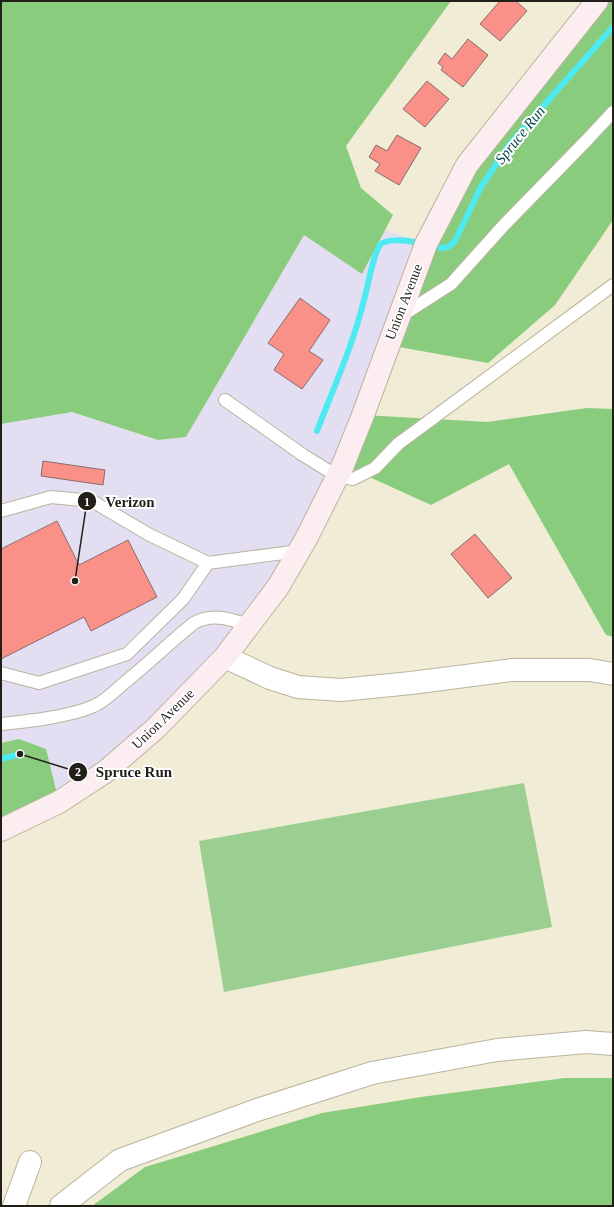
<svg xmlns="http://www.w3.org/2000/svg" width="614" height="1207" viewBox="0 0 614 1207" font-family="Georgia,serif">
	<rect width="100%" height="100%" fill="#f1ecd5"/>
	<!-- commercial -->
	<polygon fill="#e4def3" points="385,230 426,244 343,465 225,657 59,802 19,739 1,743 1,424 72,412 158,440 186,437 304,234 362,274"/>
	<!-- green -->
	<polygon fill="#9bcf91" points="524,783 552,927 224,992 199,841"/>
	<!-- forest -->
	<g fill="#89cc7d">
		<polygon points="1,1 451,1 346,146 361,188 393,215 362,274 304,235 186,437 158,440 72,412 1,424"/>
		<polygon points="597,1 613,1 613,220 555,305 488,363 388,345 467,165"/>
		<polygon points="587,408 613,409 613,637 606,635 509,464 431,505 343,465 363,415 487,422"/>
		<polygon points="19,739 46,749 59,802 1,830 1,743"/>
		<polygon points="565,1078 613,1078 613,1206 92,1206 145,1167 322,1113 421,1097"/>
	</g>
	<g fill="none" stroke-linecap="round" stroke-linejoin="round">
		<!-- stream -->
		<g stroke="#4eeaf2" stroke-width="6">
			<polyline points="440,248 448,247 455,241 481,187 509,145 613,27"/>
			<path d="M317,431c17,-44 37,-88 48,-135 3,-10 9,-46 16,-52 6,-5 25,-4 33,-2"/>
			<polyline points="1,759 20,754"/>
		</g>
	</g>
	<!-- building -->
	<g fill="#f99188" stroke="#866d6b">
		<polygon points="500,1 516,1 527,11 500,41 480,24"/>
		<polygon points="468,39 488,55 463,87 441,70 443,67 438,63 445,53 452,59"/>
		<polygon points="427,81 449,99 425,127 403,109"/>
		<polygon points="397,135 421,148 399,185 375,171 380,164 369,157 376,145 387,151"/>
		<polygon points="300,298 330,320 309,351 323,360 302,389 274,370 284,354 268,343"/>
		<polygon points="43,461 105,470 103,485 41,476"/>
		<polygon points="57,521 79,565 128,540 157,597 91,631 84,617 1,659 1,549"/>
		<polygon points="475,534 512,578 488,598 451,554"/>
	</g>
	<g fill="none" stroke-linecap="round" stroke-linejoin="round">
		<defs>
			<g id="lane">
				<polyline points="401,316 451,284 504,225 586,141 613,112"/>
				<polyline points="225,400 303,455 337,476 353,479 375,468 398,444 613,285"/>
				<polyline points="1,511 51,497 92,501 148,534 208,563 299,551"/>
				<polyline points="1,673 39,683 127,654 183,599 208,563"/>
				<path d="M1,724c29,-3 67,-7 93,-18 11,-5 21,-15 30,-23 24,-19 46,-41 70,-60 18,-10 37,-5 54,3"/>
			</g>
			<g id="street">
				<polyline points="225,657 270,678 298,687 341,690 411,683 512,670 590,670 613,674"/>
				<polyline points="14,1206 30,1162"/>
				<polyline points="61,1206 120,1160 257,1110 372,1073 497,1050 586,1042 613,1044"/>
			</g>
			<polyline id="secondary" points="1,830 59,802 105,772 156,728 225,657 278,587 306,539 343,465 363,415 426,244 467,165 597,1"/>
		</defs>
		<!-- lane casing -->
		<use href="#lane" stroke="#b9b49e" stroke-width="14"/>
		<!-- street casing -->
		<use href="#street" stroke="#b9b49e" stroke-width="24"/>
		<!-- secondary casing -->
		<use href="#secondary" stroke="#b9b49e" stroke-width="24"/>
		<!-- lane -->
		<use href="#lane" stroke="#fff" stroke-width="12"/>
		<!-- street -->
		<use href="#street" stroke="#fff" stroke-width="22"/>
		<!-- secondary -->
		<use href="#secondary" stroke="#fcedf0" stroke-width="22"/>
	</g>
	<g text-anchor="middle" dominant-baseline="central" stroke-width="4" stroke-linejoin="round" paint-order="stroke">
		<!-- street labels -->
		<g font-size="14" fill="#211f17" stroke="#fff">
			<text transform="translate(404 302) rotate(-69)">Union Avenue</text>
			<text transform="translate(163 719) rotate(-44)">Union Avenue</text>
		</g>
		<!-- water labels -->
		<g font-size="15" font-style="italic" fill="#00484b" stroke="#fff">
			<text transform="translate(520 135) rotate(-51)">Spruce Run</text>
		</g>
	</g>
	<!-- callouts -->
	<path fill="none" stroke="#211f17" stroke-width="1.5" d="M75 581L87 501M20 754L78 772"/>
	<g fill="#211f17" stroke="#fff" stroke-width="1.5">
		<circle cx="75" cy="581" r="4"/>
		<circle cx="20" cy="754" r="4"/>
		<circle cx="87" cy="501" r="10"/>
		<circle cx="78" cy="772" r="10"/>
	</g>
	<g font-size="12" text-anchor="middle" font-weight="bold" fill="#fff">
		<text x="87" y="506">1</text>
		<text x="78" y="776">2</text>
	</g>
	<g font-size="15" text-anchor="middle" font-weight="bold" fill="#211f17" stroke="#fff" stroke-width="4" stroke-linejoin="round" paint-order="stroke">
		<text x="130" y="507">Verizon</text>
		<text x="134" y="777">Spruce Run</text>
	</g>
	<!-- border -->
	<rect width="614" height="1207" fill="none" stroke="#211f17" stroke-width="4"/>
</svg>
